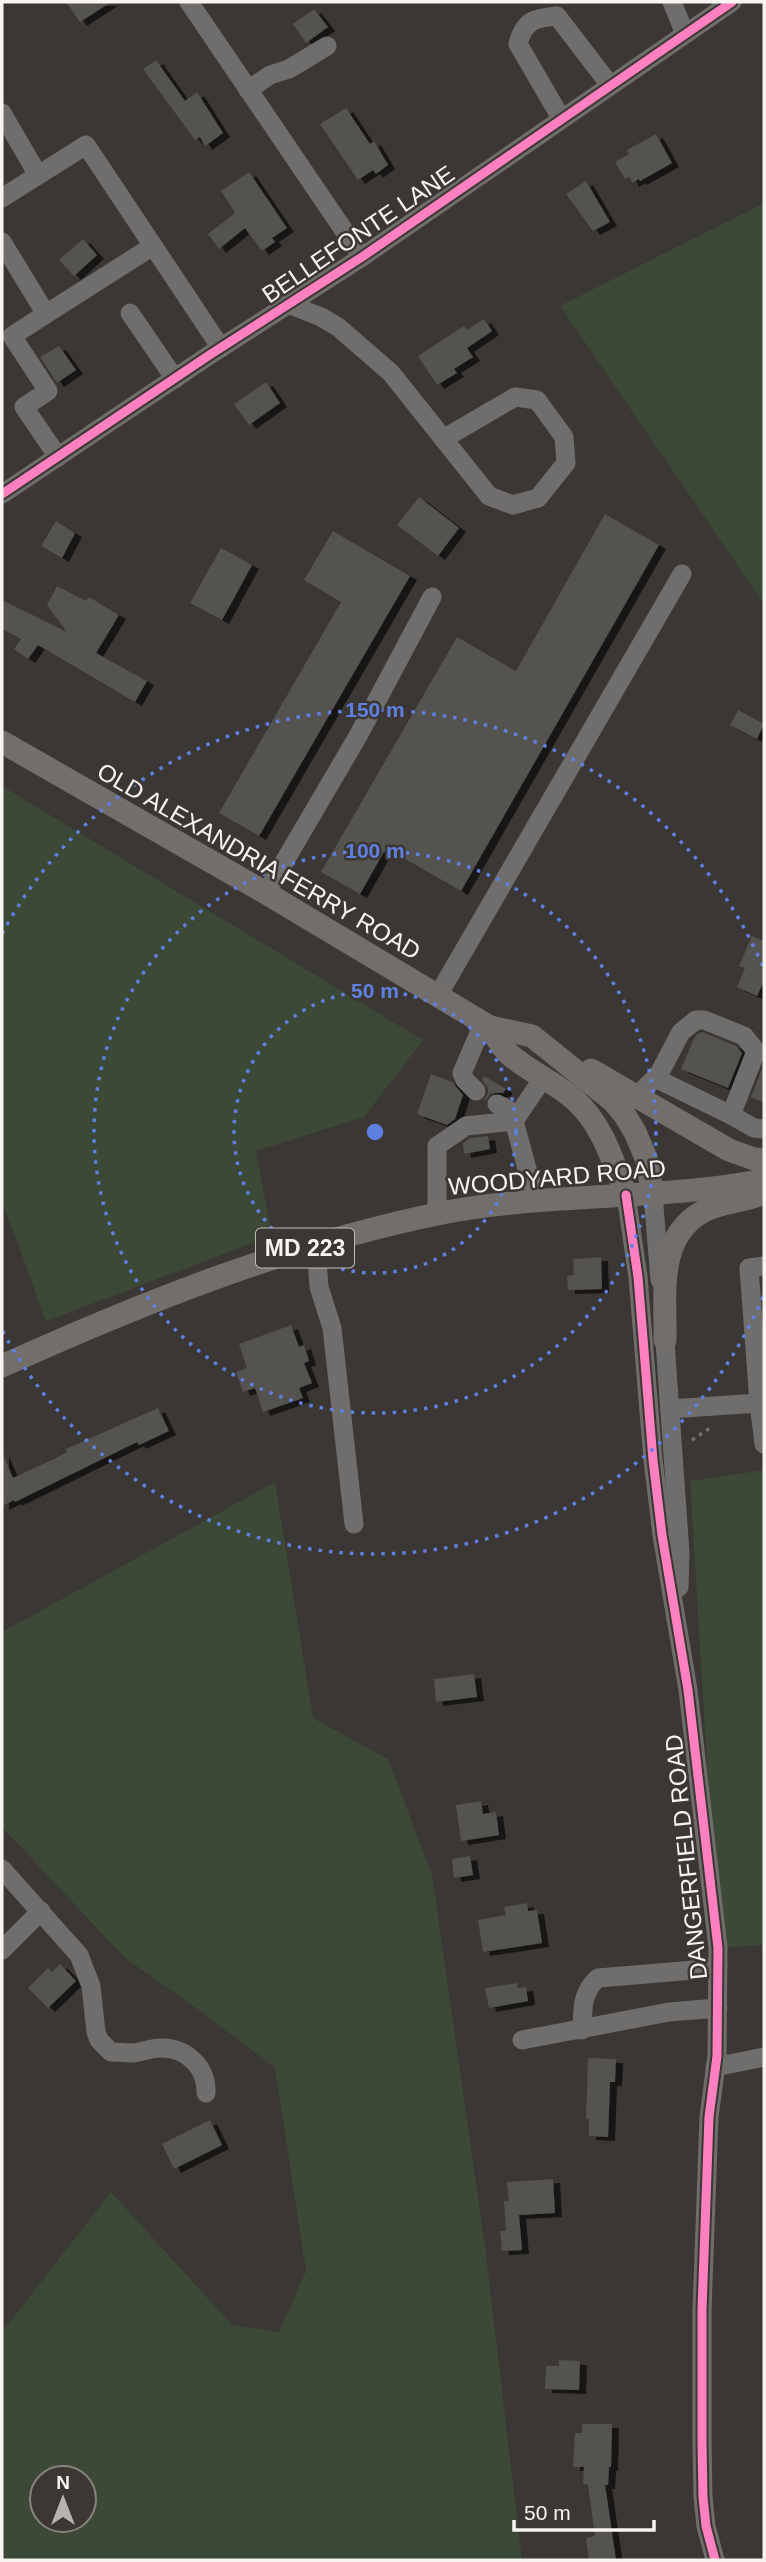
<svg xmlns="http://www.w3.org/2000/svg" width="766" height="2562" viewBox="0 0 766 2562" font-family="Helvetica,sans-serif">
	<defs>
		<filter id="shadow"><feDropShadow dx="7" dy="4" stdDeviation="0" flood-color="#0009"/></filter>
	</defs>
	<rect width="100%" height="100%" fill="#3a3734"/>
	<!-- green -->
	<g fill="#3c4936" fill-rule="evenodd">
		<polygon points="764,203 764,604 560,306"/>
		<polygon points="2,786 423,1040 364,1117 256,1151 272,1236 46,1321 2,1201"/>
		<polygon points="764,1470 764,1945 718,1948 690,1481"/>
		<path d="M275,1482l38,236 75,41 44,115 53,372 37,314h-520v-228l109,-140 121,133 47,7 27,-61 -31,-203 -79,-60 -71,-50 -123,-131v-195zM42,2478h42v42h-42z"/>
	</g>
	<!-- building -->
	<g fill="#545250" filter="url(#shadow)">
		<polygon points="66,2 111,2 80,22"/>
		<polygon points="314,9 328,27 306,43 293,24"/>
		<polygon points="156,60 185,101 197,92 223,133 205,146 200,137 195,140 143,69"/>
		<polygon points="346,108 370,144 374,141 388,165 376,174 373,170 358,180 320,124"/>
		<polygon points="656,134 672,163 640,181 639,179 632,183 629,177 625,179 615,162 629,154 627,150"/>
		<polygon points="249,172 287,228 272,238 275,242 262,251 245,228 219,249 208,234 235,213 221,191"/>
		<polygon points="586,181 610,222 593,231 566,194"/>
		<polygon points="83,239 97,255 74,276 59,260"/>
		<polygon points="484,319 492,331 467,348 473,357 454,369 457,373 437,385 418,356 464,326 467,330"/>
		<polygon points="59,346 76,370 57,383 40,357"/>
		<polygon points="266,382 280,403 249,425 234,404"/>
		<polygon points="419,497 459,528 438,556 397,525"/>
		<polygon points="605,514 659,545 461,891 386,848 360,894 321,872 457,637 516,671"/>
		<polygon points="56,521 75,533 62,558 41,546"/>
		<polygon points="333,531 410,576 259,836 219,813 341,602 304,580"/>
		<polygon points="221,548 252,565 222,620 190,603"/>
		<polygon points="57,586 86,601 89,597 119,615 96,653 147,681 135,702 38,645 28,659 14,649 21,639 2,629 2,600 67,632 47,605"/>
		<polygon points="738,710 764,724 757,739 730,725"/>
		<polygon points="752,936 764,941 764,981 757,996 737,987 745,968 739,966"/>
		<polygon points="702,1032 736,1046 742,1053 728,1088 681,1069 692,1043 696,1035"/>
		<polygon points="764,1064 764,1103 751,1097"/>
		<polygon points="431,1074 452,1082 463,1095 455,1119 447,1125 417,1114"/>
		<polygon points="484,1076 506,1089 503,1093 491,1093 485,1101 484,1100 488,1093 488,1087 482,1080"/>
		<polygon points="488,1136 490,1149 464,1154 463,1143 470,1138"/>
		<polygon points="601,1257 602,1289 568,1290 567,1276 574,1275 573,1259"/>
		<polygon points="291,1325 299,1347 304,1345 309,1361 304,1363 312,1383 299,1388 303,1398 263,1412 255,1388 243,1392 236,1372 247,1368 239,1344"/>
		<polygon points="158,1408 169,1431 139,1445 137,1442 15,1502 14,1500 2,1506 2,1452 13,1478 56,1458 67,1452 66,1449"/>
		<polygon points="474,1674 477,1697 436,1702 434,1679"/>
		<polygon points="481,1801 483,1814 496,1812 499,1835 461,1841 456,1805"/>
		<polygon points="470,1856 473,1875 454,1878 452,1859"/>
		<polygon points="527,1903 528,1911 537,1910 542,1943 483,1952 478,1920 506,1915 504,1907"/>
		<polygon points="60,1964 76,1981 48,2008 28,1988 48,1968 52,1972"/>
		<polygon points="517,1983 518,1988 526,1987 528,2001 489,2008 485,1988"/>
		<polygon points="588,2058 616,2059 615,2082 610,2082 608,2137 589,2136 589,2119 586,2119"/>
		<polygon points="210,2120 222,2145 174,2169 162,2144"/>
		<polygon points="553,2179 555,2213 519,2215 522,2250 502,2251 500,2231 506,2231 504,2201 509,2201 507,2182"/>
		<polygon points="559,2360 580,2361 579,2390 545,2389 546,2366 559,2366"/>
		<polygon points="582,2424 612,2424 611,2467 609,2467 608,2485 605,2485 616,2560 589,2560 586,2538 595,2536 588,2485 583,2484 584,2467 573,2467 575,2433 582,2433"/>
	</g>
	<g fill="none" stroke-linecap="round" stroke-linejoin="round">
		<!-- path -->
		<polyline stroke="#747270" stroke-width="3.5" stroke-dasharray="3.5 5" stroke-linecap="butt" points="692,1440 713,1426"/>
		<!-- minor -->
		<g stroke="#706e6d" stroke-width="19">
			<polyline points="189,2 362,257"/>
			<polyline points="672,2 685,34"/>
			<polyline points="248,90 270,75 289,69 327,46"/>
			<polyline points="2,113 38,175"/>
			<path d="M561,118l-43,-74c6,-24 17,-26 39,-28l53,69"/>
			<polyline points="2,198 86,145 221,348"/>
			<polyline points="2,242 46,314 12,336 48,391 24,407 58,457"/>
			<polyline points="288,304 321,317 338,327 391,373 489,496 513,505 538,498 566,463 564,437 537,400 515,397 443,439"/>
			<polyline points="130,313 175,379"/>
			<polyline points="46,314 153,246"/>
			<polyline points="2,494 211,354 362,257 732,2"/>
			<polyline points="266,893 358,736 432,597"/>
			<polyline points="437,997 682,574"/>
			<polyline points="476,1091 465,1080 462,1073 483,1024"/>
			<polyline points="637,1096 659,1074 681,1032 696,1020 704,1020 744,1036 756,1051 731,1115 655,1078"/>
			<polyline points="497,1104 518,1115"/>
			<polyline points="731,1115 754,1128 764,1129"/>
			<polyline points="514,1121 529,1176 539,1201"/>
			<polyline points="653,1194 660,1280"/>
			<polyline points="626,1195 638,1277 653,1460 662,1535 688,1690 718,1948 717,2056 709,2117 702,2310 702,2441 703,2497 706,2526 715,2560"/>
			<polyline points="437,1215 437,1146 466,1126 514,1121 544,1077"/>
			<polyline points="316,1245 319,1287 332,1328 354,1524"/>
			<polyline points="664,1328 680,1553 679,1587"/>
			<polyline points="759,1403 764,1444"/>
			<polyline points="670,1409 759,1403 749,1268 764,1266"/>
			<path d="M2,1869l77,86 12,31 5,46 3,8 12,12c7,0 15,1 22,1 9,-1 18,-5 27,-5 27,-1 47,20 46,45"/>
			<polyline points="2,1950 41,1911"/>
			<path d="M582,2030c1,-21 -1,-37 16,-52l120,-10"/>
			<polyline points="522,2040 669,2012 718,2008"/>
			<polyline points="715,2067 764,2057"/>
		</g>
		<!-- major -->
		<g stroke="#716e6c" stroke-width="23">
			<polyline points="2,742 266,893 490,1027 532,1036 613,1101 624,1114 635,1132 646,1158 653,1194"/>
			<path d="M490,1027c6,9 11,20 19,27 20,18 46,28 66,46 28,25 38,62 51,95"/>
			<polyline points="591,1070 729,1150 754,1159 764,1160"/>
			<path d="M665,1340c1,-44 -9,-102 37,-128 19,-11 43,-10 62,-19"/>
			<path d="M2,1366c142,-64 287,-122 440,-153 107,-21 216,-12 322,-33"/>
		</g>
		<defs>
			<g id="cycleway">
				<polyline points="2,494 211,354 362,257 732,2"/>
				<polyline points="626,1195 638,1277 653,1460 662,1535 688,1690 718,1948 717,2056 709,2117 702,2310 702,2441 703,2497 706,2526 715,2560"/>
			</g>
		</defs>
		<!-- cycleway casing -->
		<use href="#cycleway" stroke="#3c3732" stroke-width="13"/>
		<!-- cycleway -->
		<use href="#cycleway" stroke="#ff80c0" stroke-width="9"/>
	</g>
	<!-- distance rings -->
	<g fill="none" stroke="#5e80e0" stroke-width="3.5" stroke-dasharray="3.5 7">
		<circle cx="375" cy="1132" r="141"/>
		<circle cx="375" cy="1132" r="281"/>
		<path d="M763 1297A422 422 0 0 1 2 1330M2 934A422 422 0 0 1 763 967"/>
	</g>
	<g text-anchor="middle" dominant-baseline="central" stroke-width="5" stroke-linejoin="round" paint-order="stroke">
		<!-- shield labels -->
		<rect fill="#3c3732" stroke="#bfbbb8" stroke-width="2" x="256" y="1228.5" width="98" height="39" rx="5"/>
		<g font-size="23" font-weight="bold" fill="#f7f4f1">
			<text x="305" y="1248">MD 223</text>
		</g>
		<!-- street labels -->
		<g font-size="24" fill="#f7f4f1" stroke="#3c3732">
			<text transform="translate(358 234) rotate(-34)">BELLEFONTE LANE</text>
			<text transform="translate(259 861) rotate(30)">OLD ALEXANDRIA FERRY ROAD</text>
			<text transform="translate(557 1177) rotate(-5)">WOODYARD ROAD</text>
			<text transform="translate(686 1857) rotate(-96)">DANGERFIELD ROAD</text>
		</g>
	</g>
	<circle cx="375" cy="1132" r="10" fill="#5e80e0" stroke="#3c3732" stroke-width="3.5"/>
	<g font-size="21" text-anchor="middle" font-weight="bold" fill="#5e80e0" stroke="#3c3732" stroke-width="5" stroke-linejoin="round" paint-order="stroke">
		<text x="375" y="717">150 m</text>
		<text x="375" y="858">100 m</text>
		<text x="375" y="998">50 m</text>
	</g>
	<!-- border -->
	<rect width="766" height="2562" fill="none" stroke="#f7f4f1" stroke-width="7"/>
	<!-- north arrow -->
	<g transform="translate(63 2499)"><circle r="33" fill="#3c3732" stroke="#87837e" stroke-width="2"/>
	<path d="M0-5L12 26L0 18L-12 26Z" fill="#b5b2af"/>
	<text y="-10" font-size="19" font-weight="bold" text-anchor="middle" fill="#f7f4f1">N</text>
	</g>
	<!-- scale -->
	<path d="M514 2520v10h140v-10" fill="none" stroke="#f7f4f1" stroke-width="3.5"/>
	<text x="524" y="2520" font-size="21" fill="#f7f4f1" stroke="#3c3732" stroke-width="5" paint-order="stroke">50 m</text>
</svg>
